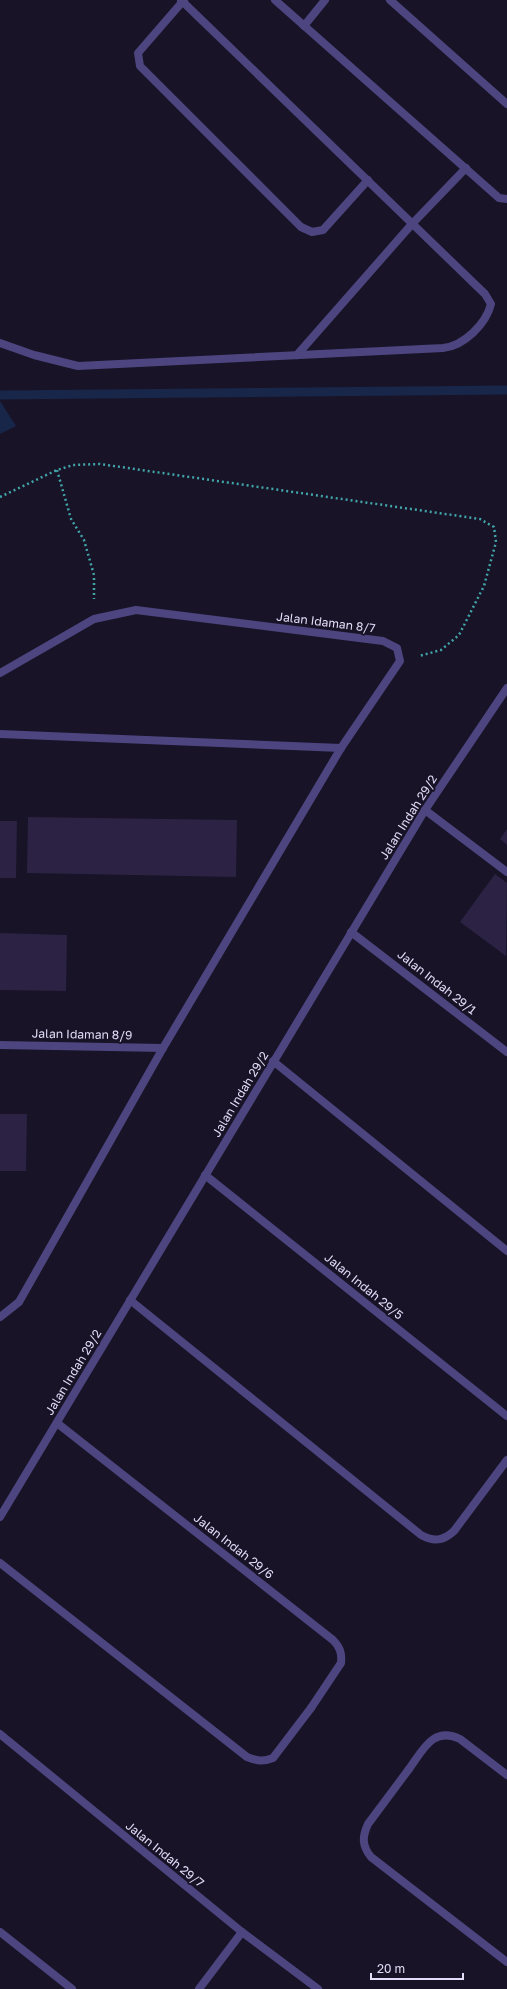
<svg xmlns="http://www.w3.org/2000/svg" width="507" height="1989" viewBox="0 0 507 1989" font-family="'Golos Text',sans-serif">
	<rect width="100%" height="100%" fill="#181326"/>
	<!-- water -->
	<polygon fill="#18264a" points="0,401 16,426 0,434"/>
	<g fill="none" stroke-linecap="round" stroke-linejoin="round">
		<!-- stream -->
		<polyline stroke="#18264a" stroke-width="9" points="0,395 507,390"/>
	</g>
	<!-- building -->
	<g fill="#2c2244">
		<polygon points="28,817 237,820 236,877 27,873"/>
		<polygon points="0,821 17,821 16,878 0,878"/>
		<polygon points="507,829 507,845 500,839"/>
		<polygon points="495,874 507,883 506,956 460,922"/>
		<polygon points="0,933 67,935 66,991 0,990"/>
		<polygon points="0,1114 27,1114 26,1171 0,1171"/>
	</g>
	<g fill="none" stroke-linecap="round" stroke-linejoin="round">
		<!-- path -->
		<g stroke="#41a6aa" stroke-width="2.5" stroke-dasharray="2 3" stroke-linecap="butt">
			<polyline points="57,470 71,519 84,540 94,575 94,599"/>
			<polyline points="0,497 57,470 73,465 100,464 480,519 494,527 496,542 484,586 459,635 441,650 419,656"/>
		</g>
		<!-- service -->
		<g stroke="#4d457f" stroke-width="8">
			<polyline points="184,0 138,53 140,66 301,227 312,232 323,230 368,180"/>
			<polyline points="275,0 499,198 507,199"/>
			<polyline points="390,0 507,104"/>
			<polyline points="304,26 325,0"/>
			<path d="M0,343l34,12 44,11 365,-18c21,-2 43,-24 48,-44l-6,-10 -304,-294"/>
			<polyline points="297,355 412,224 466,168"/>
			<polyline points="425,810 507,872"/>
			<polyline points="273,1061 507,1251"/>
			<path d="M130,1300l291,235c13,7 22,6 33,-4l53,-71"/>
			<path d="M0,1563l247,194c10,4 16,5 26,1l38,-50"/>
			<path d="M409,1769l-41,55c-6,13 -6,22 3,33l136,105"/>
			<polyline points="0,1932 72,1989"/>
		</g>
		<!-- minor -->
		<g stroke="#4d457f" stroke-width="8">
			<polyline points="0,673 94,619 136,610 383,641 397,648 400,661 341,748 163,1048 19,1302 0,1317"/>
			<polyline points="0,734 341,748"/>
			<polyline points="351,932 507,1052"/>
			<polyline points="0,1045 163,1048"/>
			<polyline points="205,1175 507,1416"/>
			<path d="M57,1423l276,217c7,7 9,13 8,23l-30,45"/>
			<polyline points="0,1517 425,810 507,688"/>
			<polyline points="0,1734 242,1932 318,1989"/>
			<path d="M409,1769c14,-19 24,-43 51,-30l47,36"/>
			<polyline points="199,1989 242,1932"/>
		</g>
	</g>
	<g text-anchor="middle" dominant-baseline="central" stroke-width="4" stroke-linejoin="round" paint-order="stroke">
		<!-- street labels -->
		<g font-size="12" fill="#e3ddfa" stroke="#181326">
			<text transform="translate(326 622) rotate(7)">Jalan Idaman 8/7</text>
			<text transform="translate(408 817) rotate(-58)">Jalan Indah 29/2</text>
			<text transform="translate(437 982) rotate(38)">Jalan Indah 29/1</text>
			<text transform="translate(82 1034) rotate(1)">Jalan Idaman 8/9</text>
			<text transform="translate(240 1094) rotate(-59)">Jalan Indah 29/2</text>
			<text transform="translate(364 1286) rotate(39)">Jalan Indah 29/5</text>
			<text transform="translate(73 1372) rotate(-59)">Jalan Indah 29/2</text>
			<text transform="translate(234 1546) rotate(38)">Jalan Indah 29/6</text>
			<text transform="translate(165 1854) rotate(39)">Jalan Indah 29/7</text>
		</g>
	</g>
	<!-- scale -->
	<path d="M371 1973v6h92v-6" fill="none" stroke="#e3ddfa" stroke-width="2"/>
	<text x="377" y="1973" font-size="12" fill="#e3ddfa" stroke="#181326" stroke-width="3" paint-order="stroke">20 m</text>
</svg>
